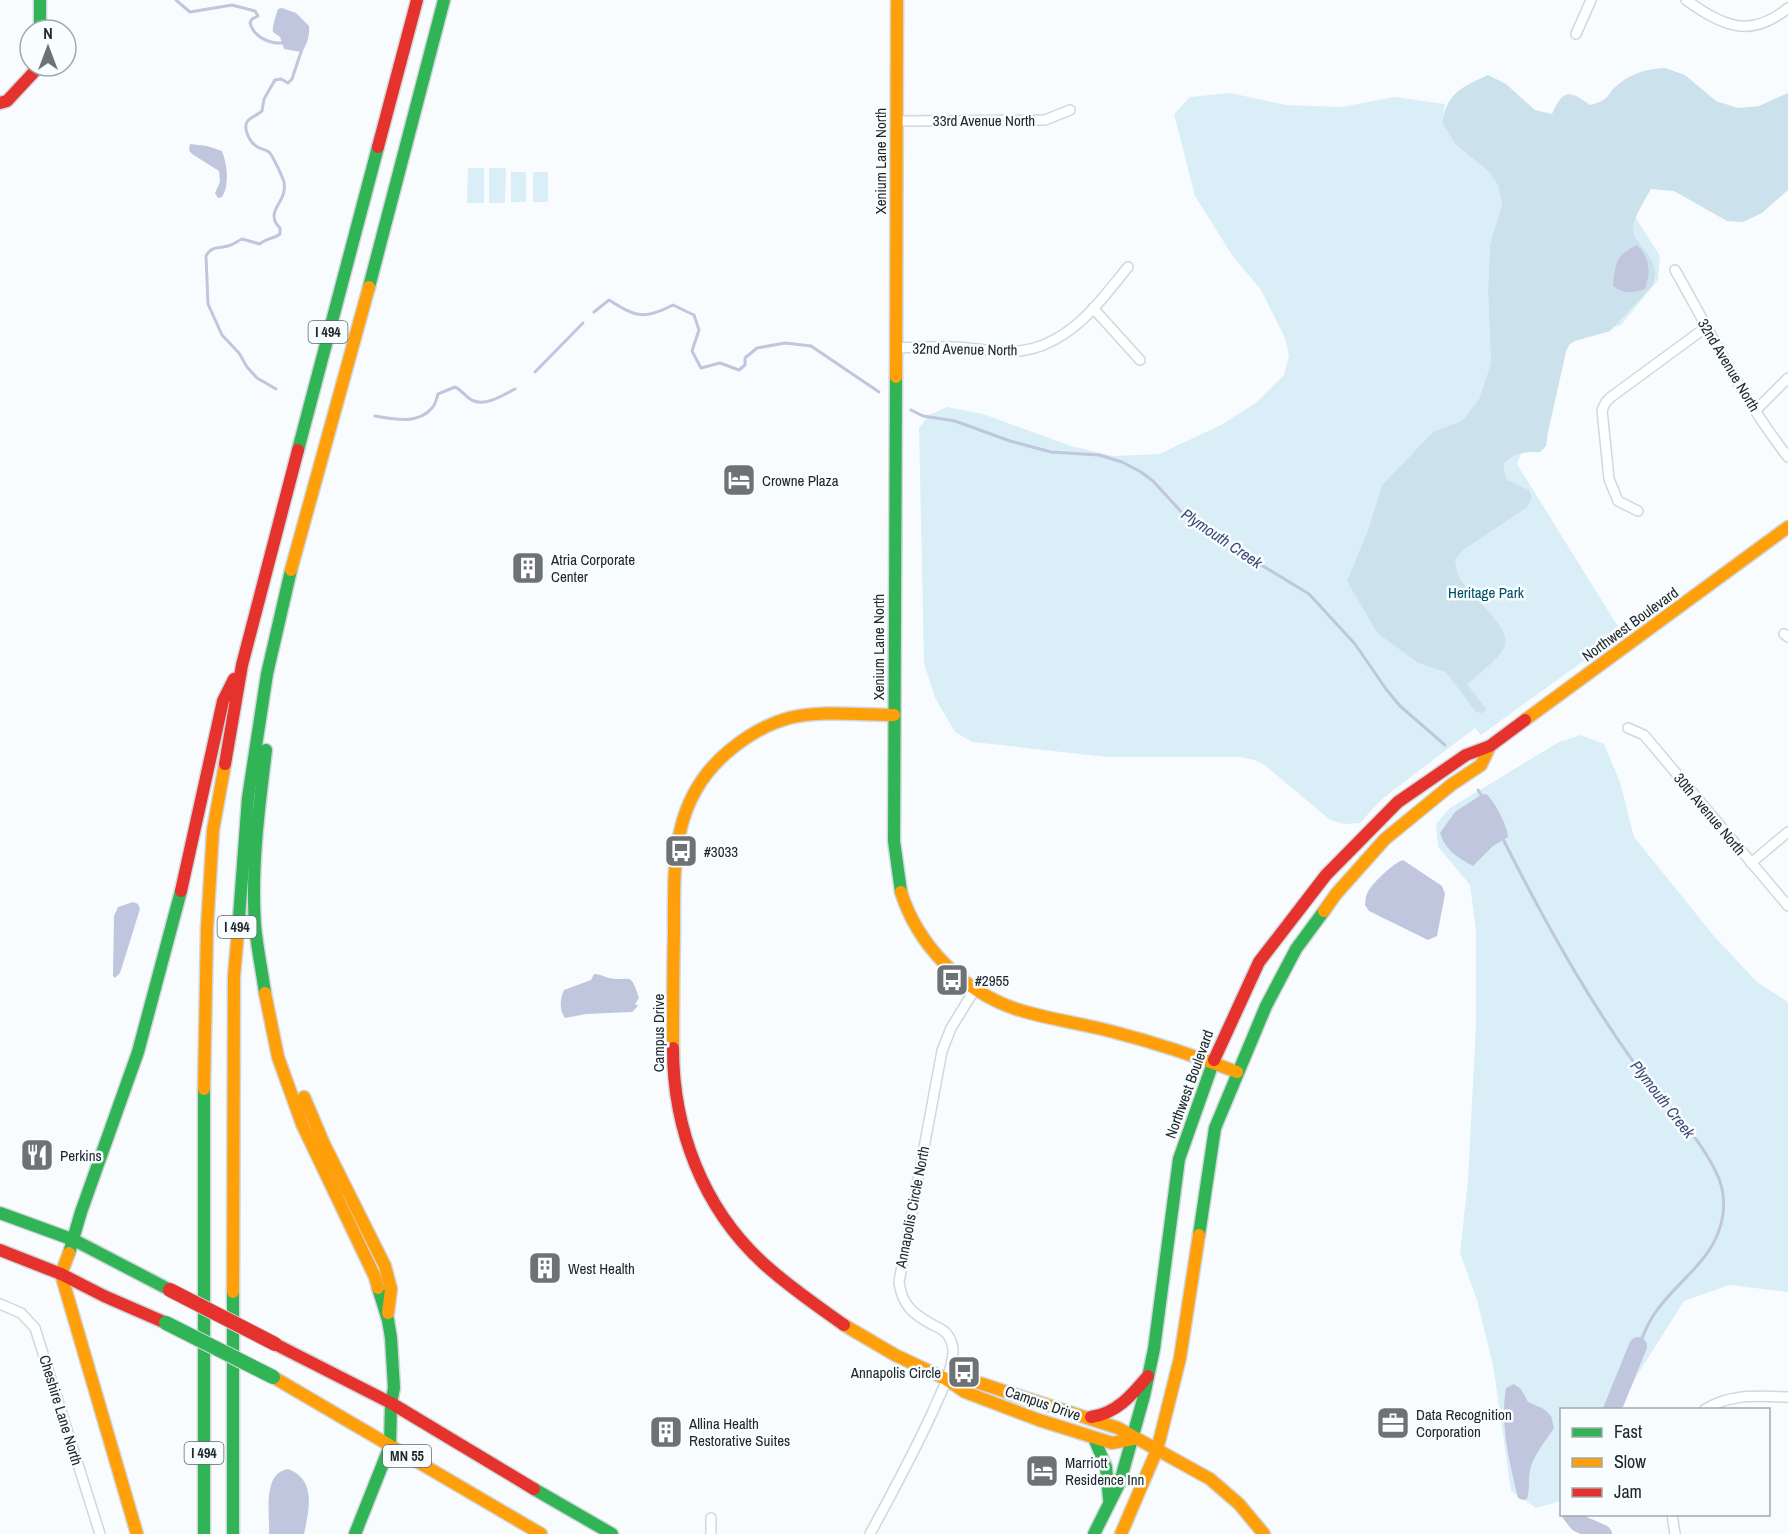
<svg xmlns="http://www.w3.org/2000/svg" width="1788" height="1534" viewBox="0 0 1788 1534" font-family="'Archivo Narrow',sans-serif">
	<rect width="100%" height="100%" fill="#f9fcfe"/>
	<!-- green -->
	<g fill="#daeef7">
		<polygon points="1230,93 1286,105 1341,107 1394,97 1445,104 1442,122 1455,144 1489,172 1498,185 1502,204 1490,246 1488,290 1491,363 1479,399 1462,421 1434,431 1382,485 1367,533 1378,634 1418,663 1424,665 1484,411 1629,207 1660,256 1658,280 1621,325 1564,342 1517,464 1622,633 1481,735 1475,728 1382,799 1360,823 1345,824 1330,820 1266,766 1254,760 1241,757 1107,757 972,742 955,732 935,698 924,663 919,428 929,415 947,407 983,414 1071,446 1113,456 1159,454 1221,425 1257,402 1284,375 1289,356 1285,338 1261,290 1232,255 1195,196 1174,114 1190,97"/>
		<polygon points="468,168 484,168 484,203 467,203"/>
		<polygon points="489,168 506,168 505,203 489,203"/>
		<rect x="511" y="172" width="15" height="30"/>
		<rect x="533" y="172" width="15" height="30"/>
		<polygon points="1581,735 1604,744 1620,782 1634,837 1714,936 1757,982 1788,1002 1788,1292 1729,1285 1684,1301 1636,1377 1620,1409 1562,1410 1561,1501 1536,1508 1511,1491 1493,1365 1477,1300 1460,1253 1468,1180 1476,1024 1476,932 1470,885 1438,847 1436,824 1450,808 1559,742"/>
	</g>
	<!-- forest -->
	<path fill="#cbe1eb" d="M1665,68l20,7 31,26 22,7 21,-2 29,-13v97l-26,23 -19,9 -16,-1 -53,-30 -23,-2c-6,11 -17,27 -18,40 -1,15 30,28 20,56l-43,46 -35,10 -6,4 -3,7 -18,80 -2,14 -6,6c-15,0 -25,0 -36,11v9l3,8 22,10 3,8 -5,9 -64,43 -8,10c1,6 2,14 5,19 9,16 54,49 44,69 -4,9 -28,29 -37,36l20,26 -5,3 -6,-1 -30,-40 -28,-9 -40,-29 -31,-53 20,-48 15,-48 52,-54 28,-10 17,-22 12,-36 -3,-73 2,-45 12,-41 -4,-19 -9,-13 -34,-28 -13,-22c6,-30 20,-35 46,-47l18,9 29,26 17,4c11,-25 17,-24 38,-9 23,-6 15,-11 30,-22 14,-11 28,-14 45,-15z"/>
	<!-- water -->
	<g fill="#bfc6dd">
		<path d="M282,8l14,5 13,13c1,8 -2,21 -8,26l-17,-3 -4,-12 -7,-5c-1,-5 3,-17 5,-23z"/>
		<path d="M190,144l17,2 15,5c5,13 8,34 0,46l-4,1 -3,-5 5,-11 -1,-11 -27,-17 -3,-4z"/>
		<path d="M1637,245c13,14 14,26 8,44 -12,4 -21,5 -32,-3 2,-23 3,-31 24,-41z"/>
		<path d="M1486,794c8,6 22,33 22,43l-15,9 -20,20c-16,-9 -27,-15 -33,-33l15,-21 26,-17z"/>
		<path d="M1403,860l39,26 3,8 -8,42 -9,4 -59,-29 -4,-6c1,-4 0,-7 2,-11 3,-9 26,-31 36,-34z"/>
		<polygon points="133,902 138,904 140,909 120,973 115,978 113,976 114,916 118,907"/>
		<path d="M594,974c7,0 10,3 15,4 22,4 21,-8 30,20l-4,6 3,2 -6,6 -46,2 -21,4c-6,-8 -5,-20 -1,-28l27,-10z"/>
		<path d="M1514,1384l7,5 7,13 16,7 7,7 3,12c-9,14 -20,26 -24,42 -2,10 0,19 -3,29l-4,1 -5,-2c-9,-36 -18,-74 -12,-110z"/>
		<path d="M288,1469c29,11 21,41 16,65h-35c1,-20 -7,-61 19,-65z"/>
	</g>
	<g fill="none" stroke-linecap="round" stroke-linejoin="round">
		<!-- stream -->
		<g stroke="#bfc6dd" stroke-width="3">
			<path d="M176,0l14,12 42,-7 23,6 3,5 -6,3 -2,4c4,14 19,21 33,20"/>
			<path d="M594,312l15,-12c27,17 35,20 64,5l21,10 5,15 -7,21 9,17 19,-5 19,7 6,-5v-7l12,-10 28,-5 26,3 68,46"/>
			<polyline points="535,372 583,323"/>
			<path d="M276,389l-19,-11 -10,-11 -8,-14 -17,-18 -14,-31 -2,-48c6,-11 12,-7 22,-10 5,-1 10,-5 14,-7l18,5c6,-6 14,-5 20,-10v-6c-17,-17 8,-25 4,-46 -2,-6 -11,-26 -15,-30 -4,-3 -10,-3 -13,-6 -6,-4 -13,-17 -9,-24 3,-5 11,-7 15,-11l2,-12 11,-19 6,-1 7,4 4,-4 10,-30"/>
			<polyline points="911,410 923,416 955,421 1010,441 1051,452 1099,455 1122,462 1141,472 1153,481 1186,517 1210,534 1309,594 1355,644 1386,689 1400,706 1445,745"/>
			<path d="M375,416c18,3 43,9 57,-8 3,-3 5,-10 6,-14l17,-7c7,3 12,12 19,14 13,5 31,-7 41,-12"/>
			<polyline points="1478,790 1482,796"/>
			<path d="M1502,837c38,76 79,151 128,220 27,39 64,71 85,113 7,13 10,29 8,44 -6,45 -44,64 -68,99 -7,9 -11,22 -17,33"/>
		</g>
		<!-- river -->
		<g stroke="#bfc6dd" stroke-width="18">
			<polyline points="1612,1410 1638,1346"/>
			<polyline points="1571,1514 1578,1523 1603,1534"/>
		</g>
		<defs>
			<g id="street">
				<path d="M1686,0c36,25 63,40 102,8"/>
				<polyline points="1576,34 1591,0"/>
				<polyline points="897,121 1045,120 1070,110"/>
				<path d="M1675,270c36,63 68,130 113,187"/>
				<polyline points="1093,308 1140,360"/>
				<path d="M896,348c20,-1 40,-2 60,-1 43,3 69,13 108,-13 25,-16 45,-44 64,-67"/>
				<polyline points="1756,410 1788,378"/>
				<polyline points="1638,511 1618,501 1609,479 1602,410 1606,402 1611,397 1705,328"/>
				<polyline points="1784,634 1788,637"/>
				<polyline points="1628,728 1644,735 1788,906"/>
				<polyline points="1751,863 1788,832"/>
				<polyline points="0,1304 21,1313 35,1328 100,1534"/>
				<path d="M1704,1410c26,-17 54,-14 84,-13"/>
				<polyline points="1672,1514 1675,1534"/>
				<polyline points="711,1518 711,1534"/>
				<path d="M870,1534c22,-41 44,-81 63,-123 7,-17 17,-34 19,-52 2,-7 1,-16 -3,-22 -3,-6 -9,-9 -14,-11 -21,-11 -33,-20 -36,-44l43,-231 9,-23 24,-39"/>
			</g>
			<g id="fast">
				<polyline points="40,0 40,30"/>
				<polyline points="369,287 444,0"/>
				<polyline points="896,377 894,841 901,892"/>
				<polyline points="298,450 378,147"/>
				<polyline points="238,931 248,798 267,674 291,570"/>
				<path d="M265,993c-3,-22 -8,-45 -10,-68 -4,-59 4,-117 11,-175"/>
				<polyline points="204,1089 204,1534"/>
				<polyline points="0,1213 74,1240"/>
				<polyline points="1199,1235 1215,1128 1266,1006 1296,949 1324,911"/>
				<polyline points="74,1240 170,1290"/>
				<polyline points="69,1253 81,1212 138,1052 181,891"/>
				<polyline points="1094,1438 1106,1467 1109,1499"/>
				<polyline points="534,1489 612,1534"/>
				<polyline points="233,1534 233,1292"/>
				<polyline points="355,1534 390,1446 391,1403 394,1388 391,1338 388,1320 378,1288"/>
				<polyline points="1094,1534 1120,1482 1144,1396 1154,1349 1179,1159 1214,1060"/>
			</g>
			<g id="slow">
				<polyline points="896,377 897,0"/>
				<polyline points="291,570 369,287"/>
				<polyline points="1525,720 1788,527"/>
				<path d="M901,892c17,54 62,99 115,117 31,10 63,14 94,22 43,11 86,25 127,41"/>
				<polyline points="1324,911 1336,894 1385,839 1451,785 1481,765 1490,746"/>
				<polyline points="265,993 278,1057 302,1124 375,1277 378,1288"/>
				<path d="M673,1048c0,-38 0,-76 1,-114 0,-70 -4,-135 56,-184 17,-14 37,-26 59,-32 34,-8 71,-3 105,-3"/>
				<polyline points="204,1089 207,928 213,830 225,764"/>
				<polyline points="304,1097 324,1144 385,1266 391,1289 388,1313"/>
				<polyline points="69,1253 61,1274 137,1534"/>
				<polyline points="233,1292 234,976 238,931"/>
				<polyline points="844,1325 895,1355 946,1379 965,1392 1039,1420 1112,1443 1133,1439"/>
				<polyline points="273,1377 541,1534"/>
				<polyline points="946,1379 970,1380 1118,1428 1210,1479 1239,1504 1264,1534"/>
				<polyline points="1121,1534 1157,1450 1180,1358 1199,1235"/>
			</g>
			<g id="jam">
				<polyline points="0,103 7,101 34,72 35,66"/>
				<polyline points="378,147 417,0"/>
				<polyline points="225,764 242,665 298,450"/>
				<polyline points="181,891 223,701 234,679"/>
				<path d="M673,1048c0,81 30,160 90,215 25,23 53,42 81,62"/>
				<polyline points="1214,1060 1259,962 1326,875 1398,802 1466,755 1490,746 1525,720"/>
				<polyline points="0,1250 61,1274"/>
				<polyline points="61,1274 104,1296 166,1323"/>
				<polyline points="275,1344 391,1403 534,1489"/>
				<path d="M1091,1417c26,-4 41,-22 57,-41"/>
			</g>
		</defs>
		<!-- street casing -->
		<use href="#street" stroke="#d1d7da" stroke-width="12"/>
		<!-- fast casing -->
		<use href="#fast" stroke="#d1d7da" stroke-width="15"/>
		<!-- slow casing -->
		<use href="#slow" stroke="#d1d7da" stroke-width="15"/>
		<!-- jam casing -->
		<use href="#jam" stroke="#d1d7da" stroke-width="15"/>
		<!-- street -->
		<use href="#street" stroke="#feffff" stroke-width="9"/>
		<!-- fast -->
		<use href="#fast" stroke="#30b455" stroke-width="12"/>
		<!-- slow -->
		<use href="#slow" stroke="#ff9f0a" stroke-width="12"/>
		<!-- jam -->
		<use href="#jam" stroke="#e5322d" stroke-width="12"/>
		<defs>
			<polyline id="fast-bridge" points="166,1323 273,1377"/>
			<polyline id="jam-bridge" points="170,1290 275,1344"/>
		</defs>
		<!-- fast-bridge casing -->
		<use href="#fast-bridge" stroke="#d1d7da" stroke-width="16" stroke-linecap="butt"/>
		<!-- jam-bridge casing -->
		<use href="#jam-bridge" stroke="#d1d7da" stroke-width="16" stroke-linecap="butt"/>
		<!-- fast-bridge -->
		<use href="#fast-bridge" stroke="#30b455" stroke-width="14"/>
		<!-- jam-bridge -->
		<use href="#jam-bridge" stroke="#e5322d" stroke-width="14"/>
	</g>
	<!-- icons -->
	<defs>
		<symbol id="hotel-square" viewBox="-11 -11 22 22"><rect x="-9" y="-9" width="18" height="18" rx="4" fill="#6c7276" stroke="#f8fdff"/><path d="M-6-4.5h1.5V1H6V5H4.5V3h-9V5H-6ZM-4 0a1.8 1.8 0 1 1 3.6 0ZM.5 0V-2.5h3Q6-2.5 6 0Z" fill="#fff"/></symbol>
		<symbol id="building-square" viewBox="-11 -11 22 22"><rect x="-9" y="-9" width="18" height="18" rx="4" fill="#6c7276" stroke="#f8fdff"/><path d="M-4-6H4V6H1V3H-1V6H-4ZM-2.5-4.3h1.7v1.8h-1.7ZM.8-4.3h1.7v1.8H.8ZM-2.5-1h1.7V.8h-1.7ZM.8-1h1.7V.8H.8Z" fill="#fff"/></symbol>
		<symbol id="bus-square" viewBox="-11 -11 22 22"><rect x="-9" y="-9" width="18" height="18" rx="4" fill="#6c7276" stroke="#f8fdff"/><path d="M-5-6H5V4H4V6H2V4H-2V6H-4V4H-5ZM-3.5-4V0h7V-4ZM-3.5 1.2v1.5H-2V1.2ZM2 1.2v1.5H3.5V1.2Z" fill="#fff"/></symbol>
		<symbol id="restaurant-square" viewBox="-11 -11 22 22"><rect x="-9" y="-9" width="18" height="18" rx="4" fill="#6c7276" stroke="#f8fdff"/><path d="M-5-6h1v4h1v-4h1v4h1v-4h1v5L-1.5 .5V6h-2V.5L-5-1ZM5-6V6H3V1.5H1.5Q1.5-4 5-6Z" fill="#fff"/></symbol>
		<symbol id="office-square" viewBox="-11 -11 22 22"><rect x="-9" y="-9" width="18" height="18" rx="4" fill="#6c7276" stroke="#f8fdff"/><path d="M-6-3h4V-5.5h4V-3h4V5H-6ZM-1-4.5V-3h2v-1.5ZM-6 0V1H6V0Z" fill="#fff"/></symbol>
	</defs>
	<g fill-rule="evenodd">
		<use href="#hotel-square" x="720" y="461" width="38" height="38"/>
		<use href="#building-square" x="509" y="549" width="38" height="38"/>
		<use href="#bus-square" x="662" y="832" width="38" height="38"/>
		<use href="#bus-square" x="933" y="961" width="38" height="38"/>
		<use href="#restaurant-square" x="18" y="1136" width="38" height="38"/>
		<use href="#building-square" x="526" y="1249" width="38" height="38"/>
		<use href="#bus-square" x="945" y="1353" width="38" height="38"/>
		<use href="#office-square" x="1374" y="1404" width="38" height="38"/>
		<use href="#building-square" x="647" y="1413" width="38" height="38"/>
		<use href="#hotel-square" x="1023" y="1452" width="38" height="38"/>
	</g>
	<g text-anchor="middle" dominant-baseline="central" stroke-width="5" stroke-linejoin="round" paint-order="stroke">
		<!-- shield labels -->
		<g fill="#f8fdff" stroke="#61686b" stroke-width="1.5">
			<rect x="308.5" y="321" width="39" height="22" rx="4.5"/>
			<rect x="217.5" y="916" width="39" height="22" rx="4.5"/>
			<rect x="184.5" y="1442" width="39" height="22" rx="4.5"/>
			<rect x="383" y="1445" width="48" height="22" rx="4.5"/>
		</g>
		<g font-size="14" font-weight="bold" fill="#20282c">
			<text x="328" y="332">I 494</text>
			<text x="237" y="927">I 494</text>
			<text x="204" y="1453">I 494</text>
			<text x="407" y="1456">MN 55</text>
		</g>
		<!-- street labels -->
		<g font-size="15" fill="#20282c" stroke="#f8fdff">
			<text x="984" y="120">33rd Avenue North</text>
			<text transform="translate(880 161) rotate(-90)">Xenium Lane North</text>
			<text transform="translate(965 349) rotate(1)">32nd Avenue North</text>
			<text transform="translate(1729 365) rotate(59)">32nd Avenue North</text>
			<text transform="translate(1630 624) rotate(-36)">Northwest Boulevard</text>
			<text transform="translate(878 647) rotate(-90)">Xenium Lane North</text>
			<text transform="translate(1710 814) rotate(50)">30th Avenue North</text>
			<text transform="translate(658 1033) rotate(-90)">Campus Drive</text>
			<text transform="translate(1189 1084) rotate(-70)">Northwest Boulevard</text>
			<text transform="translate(912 1207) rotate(-79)">Annapolis Circle North</text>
			<text transform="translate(1043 1403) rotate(19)">Campus Drive</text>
			<text transform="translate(61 1410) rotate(73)">Cheshire Lane North</text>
		</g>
		<!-- poi labels -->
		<g font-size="15" fill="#20282c" stroke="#f8fdff" text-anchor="start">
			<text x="762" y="480">Crowne Plaza</text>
			<text x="551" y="559">Atria Corporate<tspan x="551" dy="17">Center</tspan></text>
			<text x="704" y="851">#3033</text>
			<text x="975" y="980">#2955</text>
			<text x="60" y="1155">Perkins</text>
			<text x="568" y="1268">West Health</text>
			<text x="941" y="1372" text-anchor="end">Annapolis Circle</text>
			<text x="1416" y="1414">Data Recognition<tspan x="1416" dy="17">Corporation</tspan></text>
			<text x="689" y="1423">Allina Health<tspan x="689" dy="17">Restorative Suites</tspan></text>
			<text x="1065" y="1462">Marriott<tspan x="1065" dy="17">Residence Inn</tspan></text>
		</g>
		<!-- park labels -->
		<g font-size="15" fill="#004d65" stroke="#f8fdff">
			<text x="1486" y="592">Heritage Park</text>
		</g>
		<!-- water labels -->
		<g font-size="16" font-style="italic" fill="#404a77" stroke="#f8fdff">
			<text transform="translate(1222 538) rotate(34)">Plymouth Creek</text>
			<text transform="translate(1663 1099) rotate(52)">Plymouth Creek</text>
		</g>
	</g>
	<!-- legend -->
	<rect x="1560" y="1408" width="210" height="108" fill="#f8fdff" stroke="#a2a8ab" stroke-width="1.5"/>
	<rect x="1572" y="1428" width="30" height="9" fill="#30b455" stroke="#a2a8ab" stroke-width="1.5"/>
	<text x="1614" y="1438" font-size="18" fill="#20282c">Fast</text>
	<rect x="1572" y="1458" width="30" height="9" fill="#ff9f0a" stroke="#a2a8ab" stroke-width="1.5"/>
	<text x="1614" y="1468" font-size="18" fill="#20282c">Slow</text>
	<rect x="1572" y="1488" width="30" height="9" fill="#e5322d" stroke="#a2a8ab" stroke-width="1.5"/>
	<text x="1614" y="1498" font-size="18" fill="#20282c">Jam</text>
	<!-- north arrow -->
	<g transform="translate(48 48)"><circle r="28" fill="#f8fdff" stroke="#a2a8ab" stroke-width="1.5"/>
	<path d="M0-4.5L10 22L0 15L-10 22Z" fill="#6c7276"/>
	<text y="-9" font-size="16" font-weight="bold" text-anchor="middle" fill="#20282c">N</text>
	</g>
</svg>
